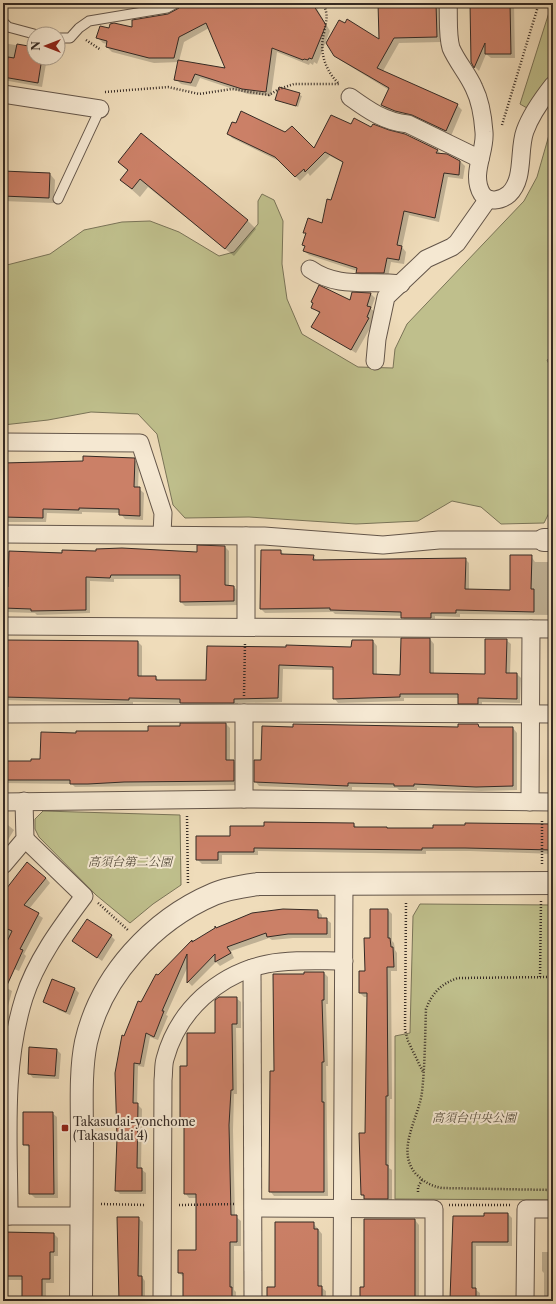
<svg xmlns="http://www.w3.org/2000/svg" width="556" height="1304" viewBox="0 0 556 1304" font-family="'Libre Caslon Text','Noto Serif JP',serif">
	<rect width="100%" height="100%" fill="#efdcba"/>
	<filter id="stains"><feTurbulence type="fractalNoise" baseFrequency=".005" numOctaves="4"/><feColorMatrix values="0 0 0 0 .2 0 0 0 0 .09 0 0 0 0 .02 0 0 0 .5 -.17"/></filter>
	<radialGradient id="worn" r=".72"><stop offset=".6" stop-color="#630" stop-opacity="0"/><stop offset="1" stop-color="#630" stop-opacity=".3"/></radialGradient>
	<!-- green -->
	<g fill="#bfbf8c" stroke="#7a7458">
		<polygon points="552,3 553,3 553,72 527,108 520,104"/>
		<polygon points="553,121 553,356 547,360 553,372 553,505 544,523 501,524 481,507 452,501 418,521 356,524 249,517 185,518 173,505 157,434 138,414 91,412 48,420 3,425 3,266 50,254 84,230 122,222 150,221 179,232 219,256 234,252 258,224 258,201 262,194 274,200 283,221 282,264 287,299 302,334 358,367 393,368 395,349 407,324 524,201 537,177"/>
		<polygon points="43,811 180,815 181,885 153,904 130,923 96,895 39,837 35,829 35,819"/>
		<polygon points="420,904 553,905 553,1200 395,1199 395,1036 410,1033 413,916"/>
	</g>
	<!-- shadow -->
	<g fill="#0003" fill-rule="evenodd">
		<polygon points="131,3 178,3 137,13 132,8"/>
		<path d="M182,3h135l4,4 -4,2 13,22 -13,33 -3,-2 -1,3 -3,-2 -1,2 -32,-13 -6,44 -23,-2 -48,-16 -4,9 -15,-3 -5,-5 3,-17 -25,1 -42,-11 -5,-5v-3l-4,-1 -5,-5 12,-9h24l34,-14 14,-9zM209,28l18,42 -48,-9 5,-19z"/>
		<polygon points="379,3 442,3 441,42 399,43 383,71 457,105 462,110 451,136 387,110 382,105 389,90 340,60 335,55 380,40"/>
		<polygon points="471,3 514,3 515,58 491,58 486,54 479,71 475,67 472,62"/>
		<polygon points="3,43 34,48 34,58 47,58 42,87 3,80"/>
		<polygon points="280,88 302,96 298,107 276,99"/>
		<polygon points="352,125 372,129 437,150 441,154 460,161 465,166 463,179 448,177 439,222 409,215 402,247 406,252 404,264 391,262 388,277 361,277 357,271 309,255 304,251 306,247 303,245 307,235 304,232 323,225 344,163 330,156 310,176 308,173 300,181 281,162 232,138 228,133 314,150"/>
		<polygon points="119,162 248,221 256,229 234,256 148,187 140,197 130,188 121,180 128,171"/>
		<polygon points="3,172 50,174 55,180 54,203 3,201"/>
		<polygon points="371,294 375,298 371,309 375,312 372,321 373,323 356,353 312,326 320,314 312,307 350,302"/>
		<polygon points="134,460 139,464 138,488 144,493 143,520 125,519 120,513 82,512 82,514 47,513 46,522 3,522 3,463"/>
		<polygon points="225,547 229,551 229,587 234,587 238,591 238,605 185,606 181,602 181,579 114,579 114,582 90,581 90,613 37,615 35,613 5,612 3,610 3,552 198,553"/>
		<polygon points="280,551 285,555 313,556 317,561 465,559 469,563 469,590 511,591 531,556 535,562 553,562 553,615 460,614 460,617 435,616 435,622 406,622 402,616 335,614 333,612 265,613 261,609"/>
		<polygon points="402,639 430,639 434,644 434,674 486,675 506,640 511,644 510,674 517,674 521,678 520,703 482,702 482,708 463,708 459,703 459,698 404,698 404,701 338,703 334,698 334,670 283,669 282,702 238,703 238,707 185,707 181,703 133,702 133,704 3,700 5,641 138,642 142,646 142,677 156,677 159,681 207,681 352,648 353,641 373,641 377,646 377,675 401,676"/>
		<polygon points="226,724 230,728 230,761 234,761 238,765 238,785 75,787 72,784 3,783 3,762 32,762 149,732 181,727"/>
		<polygon points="477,725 480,728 513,728 517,733 517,790 481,791 417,788 417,790 399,790 397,788 352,787 352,790 259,786 255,781"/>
		<polygon points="553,755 553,791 551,789"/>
		<polygon points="3,821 14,830 3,848"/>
		<polygon points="265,823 354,824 357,828 434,829 553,825 553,854 470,851 426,851 426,854 258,851 258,855 222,855 222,864 202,864 197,859 231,837 265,827"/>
		<polygon points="46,878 50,883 29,909 43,918 24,954 26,956 19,971 3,964 3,896"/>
		<polygon points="371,910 388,910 392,914 392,941 394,943 395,950 397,953 397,971 391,971 392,1099 390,1099 389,1168 392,1170 392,1203 369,1202 362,1195 366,1134 368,997 364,997 360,993 371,939"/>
		<polygon points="318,911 322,915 322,919 326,919 331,923 331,938 293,938 272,940 269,938 231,951 234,958 220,966 216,962 192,986 188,982 188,966 166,1015 168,1016 158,1040 150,1037 144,1067 138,1066 137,1104 142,1109 141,1169 146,1173 146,1194 120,1194 116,1190 125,1037 158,976 192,941"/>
		<polygon points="111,936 115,940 102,961 74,941"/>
		<polygon points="324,973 328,977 328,1004 326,1004 328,1066 326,1066 328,1196 274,1196 270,1191 275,1072 274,975"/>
		<polygon points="62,984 75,989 79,993 70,1015 58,1010 54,1006"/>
		<polygon points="3,986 12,991 3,1026 7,1030 3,1045"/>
		<polygon points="236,998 241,1002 241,1028 236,1028 237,1094 234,1094 233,1130 235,1216 241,1221 241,1246 234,1246 234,1290 236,1292 236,1301 184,1301 184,1277 179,1273 197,1251 197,1198 189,1198 185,1193 185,1128 181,1124 188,1067 216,1034"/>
		<polygon points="57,1050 61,1054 59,1079 33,1078 29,1073"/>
		<polygon points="52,1113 57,1117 58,1198 35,1198 30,1193 30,1148 24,1144"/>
		<polygon points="508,1214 512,1218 512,1246 476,1246 476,1290 480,1293 480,1301 453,1301 451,1298 454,1217 485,1217"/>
		<polygon points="138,1218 143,1222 142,1277 145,1281 145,1301 119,1301"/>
		<polygon points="415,1220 419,1225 419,1301 362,1301 365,1288"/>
		<polygon points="548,1222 553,1222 553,1301 544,1301 544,1273 542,1271 542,1252 548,1252"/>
		<polygon points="313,1223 322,1234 322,1288 326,1291 326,1301 268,1301"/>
		<polygon points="3,1234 54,1234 58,1238 58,1256 54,1256 54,1283 46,1283 46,1301 23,1301 23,1280 3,1280"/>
	</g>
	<!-- building -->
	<g fill="#cb8067" stroke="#352a24">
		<polygon points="182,3 312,3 326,25 312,59 309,58 308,60 304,59 303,60 272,48 266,92 242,89 195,74 191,83 174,80 178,60 225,68 206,23 179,37 174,58 149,58 106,47 107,41 96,38 100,26 109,28 110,24 114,23 132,27 132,20 168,14 179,8"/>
		<polygon points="378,3 436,3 437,37 394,38 377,68 458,104 446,131 412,115 395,111 381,105 389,88 334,56 326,43 339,20 345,23 347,19 379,39"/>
		<polygon points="470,3 510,3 511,54 485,54 485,43 474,68 471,62"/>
		<polygon points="17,44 34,47 34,58 42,58 38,83 3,77 3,62 7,63 8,57 14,58"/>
		<polygon points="279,87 300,93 296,106 275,100"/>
		<polygon points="241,111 285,132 292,126 314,148 331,115 351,124 354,118 371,127 373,124 389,130 405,134 438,150 436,153 447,154 460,161 459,175 444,173 435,218 404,211 397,245 402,246 399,260 387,258 384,273 356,273 357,268 303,251 305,246 302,245 306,233 303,233 308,218 322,223 327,199 331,200 343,162 325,152 305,172 304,169 295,177 275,157 227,134 232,122 236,123"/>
		<polygon points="141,133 248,220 225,249 140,179 132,189 120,180 128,170 118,162"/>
		<polygon points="3,171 50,173 49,198 3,196"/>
		<polygon points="319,285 350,300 352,292 371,293 367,306 371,307 367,317 369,318 351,350 311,327 320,312 311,308 313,303 311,302"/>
		<polygon points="83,456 135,458 134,487 140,487 140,516 119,515 119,509 79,508 79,510 43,509 43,518 3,517 3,463 83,461"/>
		<polygon points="197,545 225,546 225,585 234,586 234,601 180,602 180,575 111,575 110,578 86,577 86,610 31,611 31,609 3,608 3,587 8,587 9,551 62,553 62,550 96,551 96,549 122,548 197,552"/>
		<polygon points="261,550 281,550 281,554 314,555 313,560 466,558 465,589 510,590 510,555 532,555 531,589 534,589 534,612 456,610 456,613 431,613 431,618 401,618 401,612 330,610 330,608 260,609"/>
		<polygon points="401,638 430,638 430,673 485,674 485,639 507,639 506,673 517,673 517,699 478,698 478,704 458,704 458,694 400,694 400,697 333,699 333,667 279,665 278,698 234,699 234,703 180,703 180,699 129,698 129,700 3,697 4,640 138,641 138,676 156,676 156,680 206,680 207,646 286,647 286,645 351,647 352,640 373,640 373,674 400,675"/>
		<polygon points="180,723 226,723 226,760 234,760 234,781 124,782 88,784 70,784 70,780 3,780 3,761 31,761 31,759 40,759 41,732 76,733 76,731 148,731 148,726 180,726"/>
		<polygon points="293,724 458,727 458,724 478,724 479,727 513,727 513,786 476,787 414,784 414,786 394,786 394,784 348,783 348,786 254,782 254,760 261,760 262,726 293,727"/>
		<polygon points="264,822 354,823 354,827 387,827 387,828 433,828 433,825 465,825 465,823 553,824 553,850 465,848 422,848 422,850 254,848 254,852 218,852 218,860 196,860 196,836 230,836 230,826 264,826"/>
		<polygon points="27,862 46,878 24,905 39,913 20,949 23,950 3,994 3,950 12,931 3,927 3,893"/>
		<polygon points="283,909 318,910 318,918 327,918 327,934 288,934 267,937 266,933 227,947 231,953 215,962 215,954 187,983 187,954 162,1011 164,1011 154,1037 146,1033 140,1064 134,1063 133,1103 138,1103 137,1168 142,1168 142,1191 115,1191 117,1138 115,1073 122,1035 124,1036 138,1001 141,1002 156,974 158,975 192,940 192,942 215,928 215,926 216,928 252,913"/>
		<polygon points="370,909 388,909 388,938 390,938 391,947 393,947 394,967 387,967 388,1096 386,1096 386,1165 388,1165 388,1199 364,1199 364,1195 361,1195 359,1133 365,1133 367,993 359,993 359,971 365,971 364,938 370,938"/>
		<polygon points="87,919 112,935 97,958 72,941"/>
		<polygon points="304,972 324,972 324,1000 322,1000 324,1062 322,1062 322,1102 324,1102 324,1192 269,1192 270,1071 274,1071 273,974 304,974"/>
		<polygon points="52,979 75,988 66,1012 43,1002"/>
		<polygon points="219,997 237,997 237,1024 232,1024 233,1090 231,1090 229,1125 231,1215 237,1215 237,1242 230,1242 230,1287 232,1287 232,1301 183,1301 183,1273 178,1273 178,1250 196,1250 196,1194 184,1194 184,1125 180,1125 180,1066 187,1066 187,1033 215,1033 215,1000"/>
		<polygon points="29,1047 57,1049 55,1076 28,1074"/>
		<polygon points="23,1112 53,1112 54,1194 29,1194 29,1145 23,1145"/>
		<polygon points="484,1213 508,1213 508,1242 472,1242 472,1288 476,1288 476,1301 458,1301 458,1299 450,1299 453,1216 484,1216"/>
		<polygon points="117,1217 139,1217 138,1276 142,1276 142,1301 119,1301"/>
		<polygon points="364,1219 415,1219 415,1301 360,1301 360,1287 364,1287"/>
		<polygon points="275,1222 314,1222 314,1229 318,1229 318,1286 322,1286 322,1301 267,1301 267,1287 275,1287"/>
		<polygon points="3,1232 54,1233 54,1252 50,1252 50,1279 42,1279 42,1301 22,1301 22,1276 3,1276"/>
	</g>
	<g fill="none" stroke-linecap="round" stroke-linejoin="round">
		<defs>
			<g id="service">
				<polyline points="3,22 8,27 34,34"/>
				<polyline points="58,38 70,38 79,28 89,21 167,8 176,3"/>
				<polyline points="58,199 100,109"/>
			</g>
			<g id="minor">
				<path d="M448,3c1,14 -1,31 3,45 6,14 17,26 23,40 6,12 9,30 10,44 2,20 -14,42 -2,62 6,9 19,7 27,0 16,-15 9,-44 16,-63 6,-17 17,-32 28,-46"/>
				<polyline points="3,94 100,109"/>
				<path d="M350,97c18,13 35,25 58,27l72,35"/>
				<path d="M310,269c28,20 59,11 91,15"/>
				<polyline points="375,361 377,339 386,297 426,259 452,247 457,243 488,199"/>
				<polyline points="3,442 140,443 163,513 162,534"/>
				<polyline points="3,534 264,536 383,545 439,540 544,540"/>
				<polyline points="3,626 553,629"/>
				<polyline points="246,627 246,536"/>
				<polyline points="3,714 244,713 553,714"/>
				<polyline points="244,799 244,713"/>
				<polyline points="3,802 244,799 553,802"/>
				<polyline points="530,802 531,629"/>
				<polyline points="3,865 25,839 24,801"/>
				<polyline points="252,968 253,1301"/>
				<polyline points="254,1208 434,1209 434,1301"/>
				<polyline points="3,1216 81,1216"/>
				<path d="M9,1216c0,-73 -7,-148 15,-218 12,-38 37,-71 60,-102l-59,-57"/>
				<path d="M162,1301l1,-221c1,-7 0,-14 2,-21 13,-49 54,-85 102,-95 25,-5 52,-3 77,-3"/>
				<polyline points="342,1301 344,882"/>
				<polyline points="525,1301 526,1209 553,1209"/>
			</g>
			<g id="tertiary">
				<polyline points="544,540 553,540"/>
				<path d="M81,1301c0,-54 1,-109 1,-163 0,-31 -2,-67 4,-96 15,-66 67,-122 128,-148 14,-6 30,-8 44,-10l295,-1"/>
			</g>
		</defs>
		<!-- service casing -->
		<use href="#service" stroke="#64564a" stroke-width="11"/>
		<!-- minor casing -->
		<use href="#minor" stroke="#64564a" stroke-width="19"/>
		<!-- tertiary casing -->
		<use href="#tertiary" stroke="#64564a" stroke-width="24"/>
		<!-- path -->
		<g stroke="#352a24" stroke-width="2.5" stroke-dasharray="1 2" stroke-linecap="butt">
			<path d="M323,3c6,13 3,17 1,30 -5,19 1,37 15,51"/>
			<polyline points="86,40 101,50"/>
			<polyline points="105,92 168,87 199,94 232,89 269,95 279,89 294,84 339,84"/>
			<polyline points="502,125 539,3"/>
			<polyline points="244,696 245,643"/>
			<polyline points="187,816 188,885"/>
			<polyline points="542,864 542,819"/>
			<polyline points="98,903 129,931"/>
			<polyline points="406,903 405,1030 408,1041 423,1072"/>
			<polyline points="540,977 541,901"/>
			<path d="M553,977l-95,1c-16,5 -26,15 -32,31 -1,28 -1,56 -4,83 -3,26 -27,58 -6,82 8,8 15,12 26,14l111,2"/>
			<polyline points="418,1192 418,1187 422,1180"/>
			<polyline points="101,1204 146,1205"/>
			<polyline points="179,1205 236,1204"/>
			<polyline points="449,1205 510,1205"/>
		</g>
		<!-- service -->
		<use href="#service" stroke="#f5e8d2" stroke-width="9"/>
		<!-- minor -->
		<use href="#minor" stroke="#f5e8d2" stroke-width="17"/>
		<!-- tertiary -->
		<use href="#tertiary" stroke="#f5e8d2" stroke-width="22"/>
	</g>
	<!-- markers -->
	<rect fill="#8f2418" stroke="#f5e8d2" stroke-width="1.5" x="61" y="1124" width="8" height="8" rx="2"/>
	<g text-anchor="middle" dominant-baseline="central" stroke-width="4" stroke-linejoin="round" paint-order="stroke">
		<!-- park labels -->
		<g font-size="12" font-style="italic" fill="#584f3e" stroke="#f5e8d2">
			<text x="130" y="861">高須台第二公園</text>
			<text x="474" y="1117">高須台中央公園</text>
		</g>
		<!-- poi labels -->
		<g font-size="12" fill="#352a24" stroke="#f5e8d2" text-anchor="start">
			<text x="73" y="1121">Takasudai-yonchome<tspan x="73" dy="14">(Takasudai 4)</tspan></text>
		</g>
	</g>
	<!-- margin -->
	<rect width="556" height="1304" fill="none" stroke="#efdcba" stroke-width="16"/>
	<rect x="4" y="4" width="548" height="1296" fill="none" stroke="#352a24" stroke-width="2"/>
	<rect x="8" y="8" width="540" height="1288" fill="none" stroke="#352a24"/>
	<!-- north arrow -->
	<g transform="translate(46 46) rotate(270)"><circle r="19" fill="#f5e8d2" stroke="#a89c8c"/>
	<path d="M0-3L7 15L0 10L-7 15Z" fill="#8f2418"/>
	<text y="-6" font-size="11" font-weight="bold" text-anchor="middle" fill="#352a24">N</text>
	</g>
	<rect width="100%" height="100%" filter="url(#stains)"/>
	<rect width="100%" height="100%" fill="url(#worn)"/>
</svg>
